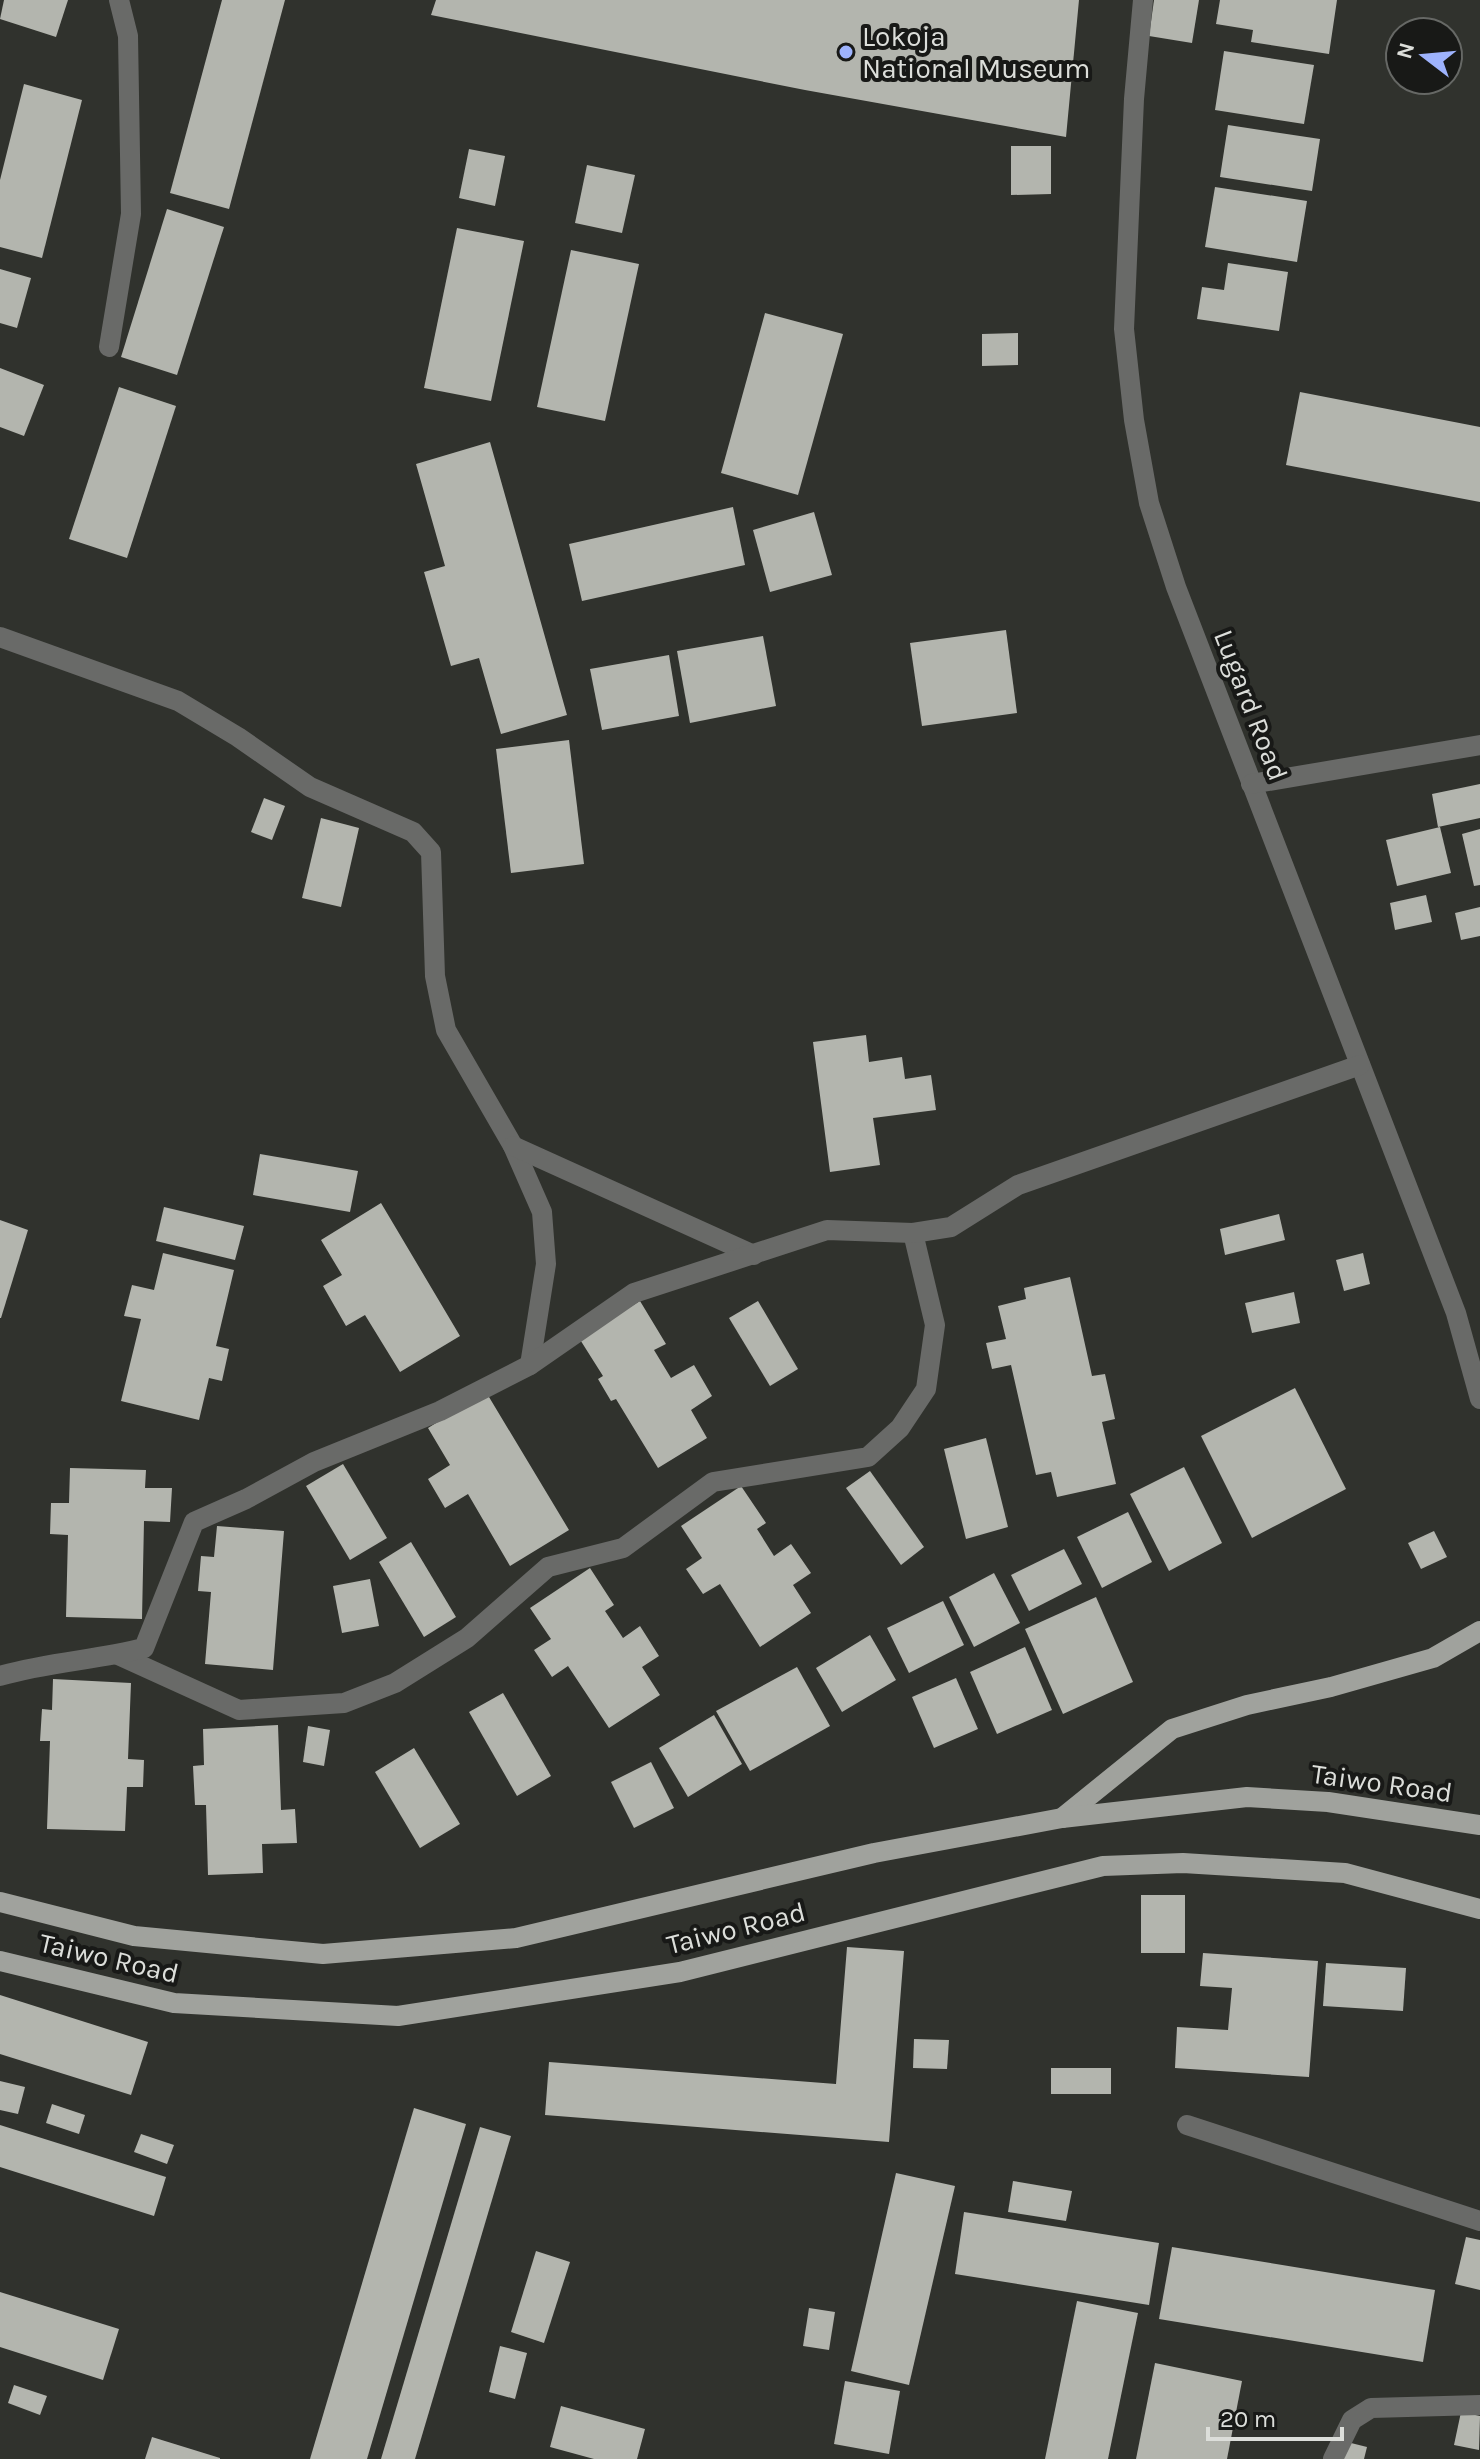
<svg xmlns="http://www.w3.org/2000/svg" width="1480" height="2459" viewBox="0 0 1480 2459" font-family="Karla,sans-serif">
	<rect width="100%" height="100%" fill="#30322d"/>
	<!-- building -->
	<g fill="#b3b5ae">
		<polygon points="4,0 68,0 56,37 0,19"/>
		<polygon points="222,0 285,0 229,209 170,193"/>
		<polygon points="436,0 1079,0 1066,137 805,90 431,15"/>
		<polygon points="1154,0 1199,0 1192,43 1149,36"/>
		<polygon points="1220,0 1337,0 1329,54 1251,42 1253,30 1216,24"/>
		<polygon points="1224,51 1314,65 1304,124 1215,110"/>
		<polygon points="24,84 82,100 42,258 0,247 0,180"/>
		<polygon points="1228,125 1320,139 1312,191 1220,177"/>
		<polygon points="1011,146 1051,146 1051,194 1011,195"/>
		<polygon points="469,149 505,156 495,206 459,198"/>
		<polygon points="587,165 635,175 622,233 575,223"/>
		<polygon points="1215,187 1307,201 1297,262 1205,247"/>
		<polygon points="167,209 224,227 177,375 121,357"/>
		<polygon points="457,228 524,241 491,401 424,388"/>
		<polygon points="571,250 639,264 605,421 537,407"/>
		<polygon points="1228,263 1288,272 1279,331 1197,319 1202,287 1224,290"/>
		<polygon points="0,269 31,278 17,328 0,323"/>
		<polygon points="765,313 843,334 798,495 721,473"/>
		<polygon points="1018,333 1018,365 982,366 982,334"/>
		<polygon points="0,368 44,385 24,436 0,427"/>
		<polygon points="119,387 176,406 127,558 69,539"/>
		<polygon points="1300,392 1480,427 1480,502 1286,465"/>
		<polygon points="490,442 567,715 501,734 479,658 451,666 424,572 445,566 416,464"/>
		<polygon points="733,507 745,565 582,601 569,544"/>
		<polygon points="814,512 832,575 770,592 753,530"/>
		<polygon points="1006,630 1017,713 922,726 910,643"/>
		<polygon points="763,636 776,706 690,723 677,651"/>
		<polygon points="669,655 679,716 602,730 590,669"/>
		<polygon points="569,740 584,864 511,873 496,749"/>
		<polygon points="1480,784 1480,818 1438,827 1432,794"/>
		<polygon points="264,798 285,806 272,840 251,832"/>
		<polygon points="321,818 359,828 341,907 302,898"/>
		<polygon points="1440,827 1451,873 1397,886 1386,840"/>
		<polygon points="1480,829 1480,885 1474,886 1462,834"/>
		<polygon points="1426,895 1432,922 1395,930 1390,903"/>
		<polygon points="1480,907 1480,936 1461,940 1455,913"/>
		<polygon points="866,1035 869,1062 902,1057 905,1079 931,1075 936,1110 873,1118 880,1165 830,1172 813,1042"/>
		<polygon points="260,1154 358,1171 350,1212 253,1195"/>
		<polygon points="381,1203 460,1336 400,1372 365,1315 346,1326 323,1286 342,1275 321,1240"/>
		<polygon points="164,1207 244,1226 235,1260 156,1241"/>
		<polygon points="1279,1214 1285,1240 1225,1255 1220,1229"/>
		<polygon points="0,1220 28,1230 1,1318 0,1318"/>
		<polygon points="163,1253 234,1270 216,1346 229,1349 222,1381 209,1378 199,1420 121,1401 141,1319 124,1316 132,1285 154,1290"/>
		<polygon points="1363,1253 1370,1284 1344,1291 1336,1260"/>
		<polygon points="1070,1277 1092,1376 1105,1374 1115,1419 1102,1422 1116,1484 1057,1497 1051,1472 1036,1475 1011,1365 992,1369 986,1343 1006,1339 998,1306 1026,1299 1024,1288"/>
		<polygon points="1294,1292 1300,1323 1252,1333 1245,1303"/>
		<polygon points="640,1301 666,1344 654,1350 671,1378 694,1365 712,1396 691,1410 707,1438 658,1468 616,1399 611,1401 598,1379 603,1376 579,1338"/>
		<polygon points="758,1301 798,1369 770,1386 729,1318"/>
		<polygon points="1295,1388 1346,1489 1252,1538 1201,1436"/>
		<polygon points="486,1392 569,1530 510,1566 468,1494 445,1508 428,1479 450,1465 428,1428"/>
		<polygon points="986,1438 1008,1527 966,1539 944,1449"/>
		<polygon points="343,1464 387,1538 350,1560 306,1486"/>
		<polygon points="1184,1467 1222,1543 1169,1571 1130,1494"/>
		<polygon points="70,1468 146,1470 145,1488 172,1488 170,1522 144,1521 142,1619 66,1617 68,1535 50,1534 51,1503 69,1503"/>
		<polygon points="870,1471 924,1547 901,1565 846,1488"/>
		<polygon points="741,1486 766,1523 757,1529 774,1556 791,1544 811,1573 793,1585 811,1613 760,1647 720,1584 703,1594 686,1569 702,1558 681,1526"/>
		<polygon points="1128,1512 1152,1562 1102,1588 1077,1537"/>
		<polygon points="217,1526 284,1531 273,1670 205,1664 211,1592 198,1591 201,1556 214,1557"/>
		<polygon points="1434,1531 1447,1557 1421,1569 1408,1543"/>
		<polygon points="411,1542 456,1617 424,1637 379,1562"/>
		<polygon points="1064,1549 1082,1584 1029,1611 1011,1575"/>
		<polygon points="590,1568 614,1605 605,1611 623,1638 640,1626 659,1656 642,1667 660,1695 609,1728 568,1666 552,1677 534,1650 551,1639 530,1608"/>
		<polygon points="994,1573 1020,1623 974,1647 949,1597"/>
		<polygon points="370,1579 379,1626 342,1633 333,1586"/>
		<polygon points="1096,1597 1133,1682 1063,1714 1025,1629"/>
		<polygon points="943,1601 964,1645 909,1673 887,1628"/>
		<polygon points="870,1635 896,1680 842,1712 816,1668"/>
		<polygon points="1025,1647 1052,1710 997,1734 970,1672"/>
		<polygon points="797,1667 830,1726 750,1771 716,1711"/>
		<polygon points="956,1678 978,1729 934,1748 912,1697"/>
		<polygon points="53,1679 131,1683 128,1759 144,1760 143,1787 127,1787 125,1831 47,1829 50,1741 40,1741 42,1709 52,1710"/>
		<polygon points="503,1693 551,1776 517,1796 469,1712"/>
		<polygon points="714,1715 742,1764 688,1797 659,1748"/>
		<polygon points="278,1725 281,1810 295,1809 297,1843 262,1844 263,1873 208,1875 206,1805 195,1805 193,1766 204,1765 203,1729"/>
		<polygon points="308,1726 330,1730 324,1766 303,1762"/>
		<polygon points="414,1748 460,1824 420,1848 375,1772"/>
		<polygon points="651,1762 674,1808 634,1828 611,1782"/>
		<rect x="1141" y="1895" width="44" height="58"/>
		<polygon points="847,1947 904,1951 889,2142 545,2115 549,2062 836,2084"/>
		<polygon points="1203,1953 1318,1961 1309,2077 1175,2068 1177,2027 1228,2030 1232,1988 1200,1986"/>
		<polygon points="1326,1963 1406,1968 1403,2011 1323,2006"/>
		<polygon points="0,1995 148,2042 131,2095 0,2054"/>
		<polygon points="914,2039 949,2040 947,2069 913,2068"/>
		<rect x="1051" y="2068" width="60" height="26"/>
		<polygon points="0,2081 25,2087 18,2114 0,2110"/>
		<polygon points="52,2104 85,2115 79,2134 46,2123"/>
		<polygon points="414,2108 466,2124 367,2459 310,2459"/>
		<polygon points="0,2125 166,2177 154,2216 0,2167"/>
		<polygon points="480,2127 511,2136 415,2459 381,2459"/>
		<polygon points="141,2134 174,2145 167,2164 134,2152"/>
		<polygon points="896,2173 955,2186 909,2385 851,2371"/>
		<polygon points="1013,2181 1072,2191 1066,2221 1008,2212"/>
		<polygon points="964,2212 1159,2243 1149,2305 955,2274"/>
		<polygon points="1466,2237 1480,2240 1480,2290 1455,2284"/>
		<polygon points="1172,2247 1435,2290 1423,2362 1159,2319"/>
		<polygon points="536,2251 570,2262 544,2343 511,2332"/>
		<polygon points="0,2292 119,2329 103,2380 0,2347"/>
		<polygon points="1077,2301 1138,2313 1108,2459 1045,2459"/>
		<polygon points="809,2308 835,2312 829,2350 803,2346"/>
		<polygon points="500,2346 527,2353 515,2399 489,2392"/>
		<polygon points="1155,2363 1242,2381 1227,2459 1136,2459"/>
		<polygon points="845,2381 900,2391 889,2454 834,2444"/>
		<polygon points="14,2385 47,2396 40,2415 8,2403"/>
		<polygon points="561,2406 645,2429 637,2459 594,2459 550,2447"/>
		<polygon points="1461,2412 1480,2416 1479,2450 1454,2445"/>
		<polygon points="152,2437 220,2458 220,2459 145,2459"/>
		<polygon points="1343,2441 1367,2447 1364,2459 1339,2459"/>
	</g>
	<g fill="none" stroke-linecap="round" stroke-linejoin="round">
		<!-- service -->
		<polyline stroke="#696a68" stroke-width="20" points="1333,2459 1352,2420 1371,2408 1480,2405"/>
		<!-- minor -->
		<g stroke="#696a68" stroke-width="20">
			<polyline points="1143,0 1134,99 1124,329 1134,420 1149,503 1176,587 1456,1313 1480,1399"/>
			<polyline points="109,347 131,214 128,36 119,0"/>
			<polyline points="0,637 178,701 238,737 310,787 413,832 431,852 435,976 446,1030 513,1146 542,1212 546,1264 530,1365"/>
			<polyline points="1251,784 1480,745"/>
			<polyline points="513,1146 754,1255"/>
			<polyline points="118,1655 239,1710 344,1703 395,1683 467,1638 548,1567 623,1548 713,1482 868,1457 900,1428 926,1389 935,1325 913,1233"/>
			<path d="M0,1676c47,-14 97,-16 144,-28l50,-126 52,-23 68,-37 126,-51 90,-46 104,-72 193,-63 86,3 38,-6 67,-42 342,-120"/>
			<polyline points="1187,2125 1480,2221"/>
		</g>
		<!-- primary -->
		<g stroke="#a0a29d" stroke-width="20">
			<polyline points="1062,1818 1172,1729 1247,1705 1331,1687 1433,1658 1480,1631"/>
			<polyline points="0,1902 134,1936 323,1954 516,1938 874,1853 1062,1818 1247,1797 1328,1802 1480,1825"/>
			<polyline points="0,1961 174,2003 398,2016 680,1972 1103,1866 1183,1863 1345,1873 1480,1909"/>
		</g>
	</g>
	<!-- markers -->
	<circle fill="#9eb3fd" stroke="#181917" stroke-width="3" cx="846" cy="52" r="8"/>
	<g text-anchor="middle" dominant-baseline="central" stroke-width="8" stroke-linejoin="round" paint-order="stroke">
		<!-- poi labels -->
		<g font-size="28" fill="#dcdeda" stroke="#181917" text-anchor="start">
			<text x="862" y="36">Lokoja<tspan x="862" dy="32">National Museum</tspan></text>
		</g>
		<!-- street labels -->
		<g font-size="28" fill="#dcdeda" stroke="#181917">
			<text transform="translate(1251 705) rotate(69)">Lugard Road</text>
			<text transform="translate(1382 1783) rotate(8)">Taiwo Road</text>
			<text transform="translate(736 1928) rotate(-14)">Taiwo Road</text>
			<text transform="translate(109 1958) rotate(13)">Taiwo Road</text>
		</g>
	</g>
	<!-- north arrow -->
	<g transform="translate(1424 56) rotate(286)"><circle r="38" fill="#181917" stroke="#666865" stroke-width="2"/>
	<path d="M0-6L14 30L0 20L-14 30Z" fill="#9eb3fd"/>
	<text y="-12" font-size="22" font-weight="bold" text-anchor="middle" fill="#dcdeda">N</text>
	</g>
	<!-- scale -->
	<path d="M1208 2427v12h134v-12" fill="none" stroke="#dcdeda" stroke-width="4"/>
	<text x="1220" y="2427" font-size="24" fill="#dcdeda" stroke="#181917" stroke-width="6" paint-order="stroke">20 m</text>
</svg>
